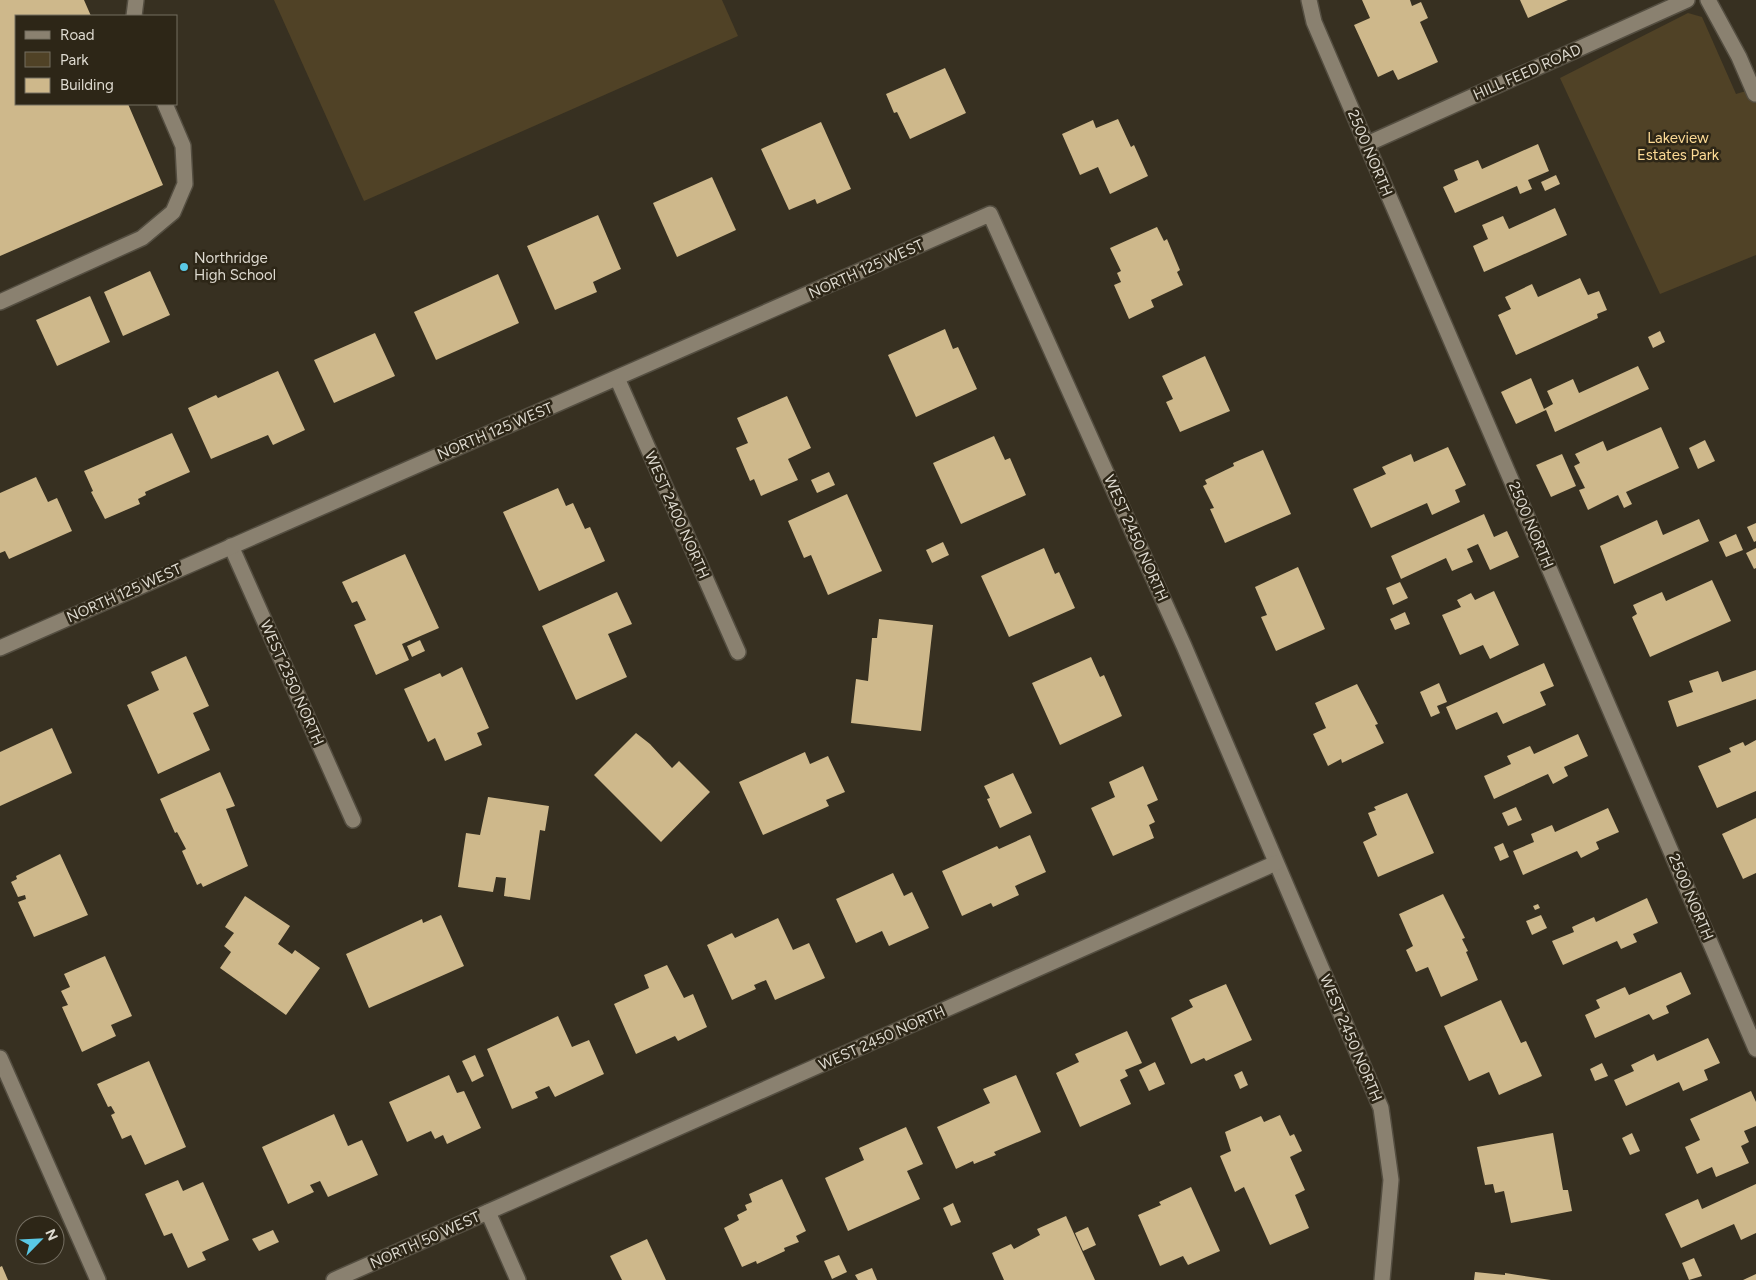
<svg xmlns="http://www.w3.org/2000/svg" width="1756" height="1280" viewBox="0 0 1756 1280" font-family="Figtree,sans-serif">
	<rect width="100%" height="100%" fill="#373021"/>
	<!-- green -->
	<g fill="#504226">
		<polygon points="274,0 722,0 738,36 364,201"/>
		<polygon points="1688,13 1702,17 1736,94 1756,88 1756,255 1660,294 1560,78"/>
	</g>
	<!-- building -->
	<g fill="#ceb88b">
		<polygon points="0,0 84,0 91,16 16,16 16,104 128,104 163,185 0,256"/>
		<polygon points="1362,0 1410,0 1412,6 1421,2 1428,18 1420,22 1438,62 1398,80 1393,70 1378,77 1354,25 1370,18"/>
		<polygon points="1520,0 1568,0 1528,18"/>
		<polygon points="945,68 966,113 910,139 897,112 894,113 886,94"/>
		<polygon points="1118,119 1131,147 1134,145 1148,176 1110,194 1098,167 1080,175 1062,134 1093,120 1096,128"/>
		<polygon points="821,122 851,189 817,204 815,199 789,210 761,149"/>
		<polygon points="1538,144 1549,171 1528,180 1532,189 1520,194 1517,186 1455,213 1443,187 1458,180 1454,170 1478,160 1482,169"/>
		<polygon points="1556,175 1560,184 1545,191 1541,182"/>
		<polygon points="712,177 736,230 677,257 653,203"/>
		<polygon points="1555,208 1567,235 1484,272 1473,246 1488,239 1482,225 1503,216 1509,229"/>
		<polygon points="598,215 621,269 593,282 597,292 555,310 527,246"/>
		<polygon points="1157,227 1164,241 1167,239 1180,270 1177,272 1183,285 1151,300 1154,307 1129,319 1114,285 1121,282 1117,273 1121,271 1110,248"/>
		<polygon points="150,271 170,315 123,336 104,292"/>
		<polygon points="498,274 519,323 436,360 414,312"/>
		<polygon points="1580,278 1588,295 1599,291 1607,310 1597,314 1598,318 1516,355 1498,315 1511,309 1505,297 1532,284 1538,297"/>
		<polygon points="90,296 110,342 57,366 36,320"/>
		<polygon points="945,329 953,349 958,347 977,389 916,417 888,355"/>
		<polygon points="1660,331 1665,342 1653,348 1648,337"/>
		<polygon points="375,333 395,376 334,403 314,360"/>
		<polygon points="1205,356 1230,411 1180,432 1166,402 1173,399 1162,376"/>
		<polygon points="1638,366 1649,389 1555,432 1546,410 1516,424 1501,392 1531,378 1544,409 1553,404 1547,391 1573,379 1579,393"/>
		<polygon points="278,371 305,430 273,445 268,435 211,459 188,408 216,395 218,398"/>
		<polygon points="787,396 811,448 788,459 798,480 761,496 754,479 750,481 736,448 748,443 737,418"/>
		<polygon points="1661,427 1679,468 1626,492 1632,504 1624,508 1618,495 1588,510 1579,490 1585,488 1574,466 1580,463 1575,454 1603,441 1607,451"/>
		<polygon points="172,433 190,472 145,492 146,495 138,499 140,504 105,519 91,492 93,491 84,471"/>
		<polygon points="994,436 1005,460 1010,458 1026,495 961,524 933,463"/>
		<polygon points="1705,440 1715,461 1698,469 1689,448"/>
		<polygon points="1448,447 1466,485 1455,490 1460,502 1432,515 1427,503 1371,528 1353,489 1386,474 1382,467 1411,454 1414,462"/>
		<polygon points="1263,450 1291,514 1225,543 1210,509 1214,508 1203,486 1207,484 1205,480 1234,466 1233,463"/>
		<polygon points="1562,454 1576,486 1551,497 1536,465"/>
		<polygon points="829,472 835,485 817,493 811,480"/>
		<polygon points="36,477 48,502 57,498 72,531 9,559 5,551 0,553 0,493"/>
		<polygon points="558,488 566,506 573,503 585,529 590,527 605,561 539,591 503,512"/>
		<polygon points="847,494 882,571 828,595 811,555 804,558 788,521"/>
		<polygon points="1484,514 1494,537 1507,531 1519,557 1490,570 1478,544 1467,549 1473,562 1452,571 1446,558 1401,579 1391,556"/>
		<polygon points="1699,519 1709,541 1614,584 1600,546 1657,520 1663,535"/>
		<polygon points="1756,523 1756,541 1754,542 1747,527"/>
		<polygon points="1736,534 1743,550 1726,557 1719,542"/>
		<polygon points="943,542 949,555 932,563 926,550"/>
		<polygon points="1044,548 1055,574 1059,572 1075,608 1009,637 981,576"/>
		<polygon points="1756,548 1756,568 1754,569 1746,553"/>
		<polygon points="405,554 439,628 402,644 409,660 376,675 354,625 366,620 357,601 352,603 342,582"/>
		<polygon points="1298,567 1325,629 1276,651 1261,617 1267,615 1255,587"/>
		<polygon points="1712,580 1731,621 1650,657 1632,617 1637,614 1633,605 1662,592 1666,601"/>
		<polygon points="1400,582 1408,598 1393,605 1386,588"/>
		<polygon points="1494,591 1519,645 1490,659 1483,645 1460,655 1442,615 1461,607 1457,600 1471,593 1475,600"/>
		<polygon points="617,592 632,624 608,634 627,677 576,700 542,626"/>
		<polygon points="1405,612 1410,624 1395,630 1390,619"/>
		<polygon points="879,619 933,625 921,731 851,723 856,679 868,681 872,638 877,638"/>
		<polygon points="420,640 425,651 412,657 407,646"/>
		<polygon points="186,656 209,706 193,713 210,750 158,774 127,705 159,690 151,672"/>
		<polygon points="1091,657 1100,677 1104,675 1122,716 1060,745 1032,683"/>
		<polygon points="1544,663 1554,686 1540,692 1546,705 1503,724 1497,712 1456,730 1446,707"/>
		<polygon points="462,667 489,728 477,733 482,745 445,761 435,738 428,742 404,689 440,673 442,677"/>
		<polygon points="1756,670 1756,699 1677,727 1668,701 1693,692 1689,681 1718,671 1722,682"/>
		<polygon points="1439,683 1447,702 1437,706 1440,713 1431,717 1420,692"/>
		<polygon points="1357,684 1378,724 1375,725 1384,743 1342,763 1341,759 1328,766 1313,734 1326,728 1315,703"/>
		<polygon points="52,728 72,773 0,806 0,752"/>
		<polygon points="636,733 650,744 672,768 679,761 710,792 661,842 594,775"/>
		<polygon points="1578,734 1588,756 1564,767 1568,776 1553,784 1548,774 1494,799 1484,776 1511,764 1507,756 1530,746 1534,754"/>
		<polygon points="1756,740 1756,791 1717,808 1698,766 1731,752 1729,748 1743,742 1745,746"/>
		<polygon points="805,752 810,764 828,756 845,792 826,800 829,806 763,835 739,782"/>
		<polygon points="1143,766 1158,800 1147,805 1155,822 1149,825 1154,838 1113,856 1091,808 1115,797 1109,782"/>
		<polygon points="220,772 235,806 226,809 248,866 203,887 201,883 197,885 182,851 186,849 177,832 175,833 160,799"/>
		<polygon points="1013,773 1032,813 1000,828 987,799 990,798 984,786"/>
		<polygon points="1407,793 1434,853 1378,877 1363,842 1377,835 1368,813 1376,810 1374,807"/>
		<polygon points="488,797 549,806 545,831 540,830 530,900 504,896 506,878 496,877 493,892 458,887 466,833 480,835"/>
		<polygon points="1516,807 1522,820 1508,826 1502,813"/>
		<polygon points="1608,808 1619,832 1596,842 1599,849 1581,858 1577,851 1523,875 1513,851 1534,842 1531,834 1552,825 1555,832"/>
		<polygon points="1756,818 1756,873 1743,879 1722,834"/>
		<polygon points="1030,835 1046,872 1015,886 1019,895 993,907 991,903 962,916 942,871 997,846 999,849"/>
		<polygon points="1503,843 1509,857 1500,861 1494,847"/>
		<polygon points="60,854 88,915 34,937 18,902 26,899 25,895 18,897 11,882 17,879 16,876"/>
		<polygon points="893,873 904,896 912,892 929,928 889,946 882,931 856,943 836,899"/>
		<polygon points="1443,894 1465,938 1462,939 1468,951 1466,952 1478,980 1441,997 1428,967 1416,972 1406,950 1413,946 1399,914"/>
		<polygon points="245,896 290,926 278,944 292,954 295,950 320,968 286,1015 220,968 231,952 224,946 234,933 225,927"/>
		<polygon points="1647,898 1658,923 1633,934 1637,942 1621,949 1617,941 1563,965 1552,941 1574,932 1572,927 1594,917 1596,922"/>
		<polygon points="1538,904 1540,908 1535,910 1533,906"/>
		<polygon points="441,915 464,966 369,1008 346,954 422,919 423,923"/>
		<polygon points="1541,915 1547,928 1532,935 1526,921"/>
		<polygon points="778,918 793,950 809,943 825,978 775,1000 766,980 754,985 756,989 732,1000 707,945 732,933 735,938"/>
		<polygon points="105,956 132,1016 111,1025 116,1036 82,1052 62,1007 68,1005 61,991 70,987 64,974"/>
		<polygon points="667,965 684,998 693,994 707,1027 678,1041 675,1036 636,1054 614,1004 649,988 644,975"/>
		<polygon points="1681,972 1691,994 1666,1006 1669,1013 1653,1020 1649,1014 1595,1038 1585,1015 1600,1008 1596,1000 1625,987 1629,995"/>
		<polygon points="1226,984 1252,1040 1206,1061 1204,1058 1191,1064 1171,1018 1193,1007 1189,1000"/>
		<polygon points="1501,1000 1521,1043 1526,1041 1542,1076 1499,1095 1489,1072 1469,1081 1444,1026"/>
		<polygon points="558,1016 572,1047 589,1040 604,1074 555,1097 549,1086 535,1092 538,1098 512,1109 487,1049"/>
		<polygon points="1127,1031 1142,1063 1125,1070 1128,1076 1120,1080 1131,1104 1080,1127 1056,1073 1079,1062 1075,1054"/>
		<polygon points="1708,1038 1720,1063 1704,1070 1708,1080 1683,1091 1679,1082 1626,1106 1614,1080 1634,1071 1631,1065 1654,1054 1657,1061"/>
		<polygon points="475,1055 484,1076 472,1082 462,1061"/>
		<polygon points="149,1061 186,1147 145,1165 131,1135 122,1139 111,1115 115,1113 111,1106 108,1107 97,1084"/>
		<polygon points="1155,1062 1165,1084 1149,1091 1139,1070"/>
		<polygon points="1602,1063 1608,1076 1595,1081 1590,1069"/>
		<polygon points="1242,1071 1248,1085 1240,1089 1234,1075"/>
		<polygon points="449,1075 457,1093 464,1091 481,1128 447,1144 443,1135 435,1139 431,1131 407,1142 389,1102"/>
		<polygon points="1016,1075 1041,1132 994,1152 996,1155 974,1164 973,1161 956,1169 937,1127 990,1103 983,1089"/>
		<polygon points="1751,1091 1756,1102 1756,1126 1744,1131 1749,1142 1741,1146 1749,1163 1716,1177 1712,1167 1697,1174 1685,1147 1700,1140 1690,1119"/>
		<polygon points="334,1114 348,1146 362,1140 378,1175 328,1197 320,1181 310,1185 314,1192 288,1204 262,1147"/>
		<polygon points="1280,1115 1290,1136 1294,1134 1302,1151 1290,1157 1305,1190 1295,1195 1309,1228 1270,1245 1244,1187 1235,1192 1220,1156 1231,1151 1225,1132 1261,1116 1264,1122"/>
		<polygon points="906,1127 923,1164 907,1171 920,1199 848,1231 825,1178 864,1160 859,1148"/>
		<polygon points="1553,1133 1563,1190 1568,1190 1572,1211 1511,1223 1504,1191 1495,1193 1493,1184 1485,1185 1477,1147"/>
		<polygon points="1632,1133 1640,1151 1630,1155 1622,1138"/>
		<polygon points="782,1179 806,1231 796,1236 799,1242 784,1248 785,1251 757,1264 756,1261 742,1267 724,1228 739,1220 737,1215 747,1210 745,1205 752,1202 749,1194"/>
		<polygon points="178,1180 183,1191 203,1182 229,1240 202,1252 206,1260 188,1268 172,1233 164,1236 145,1194"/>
		<polygon points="1756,1184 1756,1233 1741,1240 1734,1224 1681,1248 1665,1214 1698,1199 1702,1209"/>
		<polygon points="1191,1187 1220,1251 1188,1265 1183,1256 1160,1266 1138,1215 1161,1205 1159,1202"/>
		<polygon points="953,1203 961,1222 951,1226 943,1208"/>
		<polygon points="1066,1216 1095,1280 1004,1280 992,1253 1011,1244 1014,1249 1025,1243 1040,1235 1037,1229"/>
		<polygon points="1088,1227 1096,1245 1083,1251 1075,1233"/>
		<polygon points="273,1230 279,1242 259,1251 252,1239"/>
		<polygon points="647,1239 666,1280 622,1280 610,1256"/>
		<polygon points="839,1255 847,1272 832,1279 824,1261"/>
		<polygon points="1694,1258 1702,1276 1689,1280 1682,1263"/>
		<polygon points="2,1266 8,1280 0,1280 0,1267"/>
		<polygon points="872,1268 877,1280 858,1280 855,1275"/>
		<polygon points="1475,1272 1505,1275 1505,1273 1551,1280 1474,1280"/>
		<polygon points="1756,1274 1756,1280 1743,1280"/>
	</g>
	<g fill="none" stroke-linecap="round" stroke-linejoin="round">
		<defs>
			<g id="minor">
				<polyline points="1309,0 1314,22 1756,1049"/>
				<polyline points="1708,0 1739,57 1755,94"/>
				<polyline points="134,16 136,0"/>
				<polyline points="1367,144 1687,0"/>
				<polyline points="0,302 142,238 173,212 185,184 183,146 165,104"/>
				<polyline points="617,378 738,652"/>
				<polyline points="231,546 353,820"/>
				<polyline points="0,648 990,214 1184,646 1381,1108 1391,1180 1382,1280"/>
				<polyline points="0,1058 98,1280"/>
				<polyline points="488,1212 518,1280"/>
				<polyline points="334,1280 1276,863"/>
			</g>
		</defs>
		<!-- minor casing -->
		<use href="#minor" stroke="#544e41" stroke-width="18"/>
		<!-- minor -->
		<use href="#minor" stroke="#8a8170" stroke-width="15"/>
	</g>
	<!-- markers -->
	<circle fill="#5ac8e5" stroke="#2d2617" stroke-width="2" cx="184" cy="267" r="5"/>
	<g text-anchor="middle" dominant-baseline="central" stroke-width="5" stroke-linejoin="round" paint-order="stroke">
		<!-- street labels -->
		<g font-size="15" fill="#dedad0" stroke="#2d2617">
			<text transform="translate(1527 72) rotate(-24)">HILL FEED ROAD</text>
			<text transform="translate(1370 153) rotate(67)">2500 NORTH</text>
			<text transform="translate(866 269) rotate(-24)">NORTH 125 WEST</text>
			<text transform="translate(495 431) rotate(-23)">NORTH 125 WEST</text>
			<text transform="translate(677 515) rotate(66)">WEST 2400 NORTH</text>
			<text transform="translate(1531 525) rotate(67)">2500 NORTH</text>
			<text transform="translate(1136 538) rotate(66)">WEST 2450 NORTH</text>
			<text transform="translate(124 593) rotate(-24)">NORTH 125 WEST</text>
			<text transform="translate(292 683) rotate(66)">WEST 2350 NORTH</text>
			<text transform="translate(1691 897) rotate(67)">2500 NORTH</text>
			<text transform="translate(882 1038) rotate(-24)">WEST 2450 NORTH</text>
			<text transform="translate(1351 1038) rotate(67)">WEST 2450 NORTH</text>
			<text transform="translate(425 1240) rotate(-24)">NORTH 50 WEST</text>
		</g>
		<!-- park labels -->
		<g font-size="15" fill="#fcda95" stroke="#2d2617">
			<text x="1678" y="138">Lakeview<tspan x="1678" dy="17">Estates Park</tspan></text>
		</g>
		<!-- poi labels -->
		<g font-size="15" fill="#dedad0" stroke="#2d2617" text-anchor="start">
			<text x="194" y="258">Northridge<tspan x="194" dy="17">High School</tspan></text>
		</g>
	</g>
	<!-- legend -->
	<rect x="15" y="15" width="162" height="90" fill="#2d2617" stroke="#746e61"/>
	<rect x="25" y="31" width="25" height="8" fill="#8a8170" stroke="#746e61"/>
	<text x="60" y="40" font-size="15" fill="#dedad0">Road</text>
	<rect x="25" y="52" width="25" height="15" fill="#504226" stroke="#746e61"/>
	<text x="60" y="65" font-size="15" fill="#dedad0">Park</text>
	<rect x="25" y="78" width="25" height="15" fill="#ceb88b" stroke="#746e61"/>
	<text x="60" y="90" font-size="15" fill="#dedad0">Building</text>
	<!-- north arrow -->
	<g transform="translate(40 1240) rotate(66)"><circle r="24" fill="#2d2617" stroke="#746e61"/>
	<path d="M0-4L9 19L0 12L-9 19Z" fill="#5ac8e5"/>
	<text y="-8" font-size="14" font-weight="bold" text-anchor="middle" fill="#dedad0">N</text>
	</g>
</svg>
